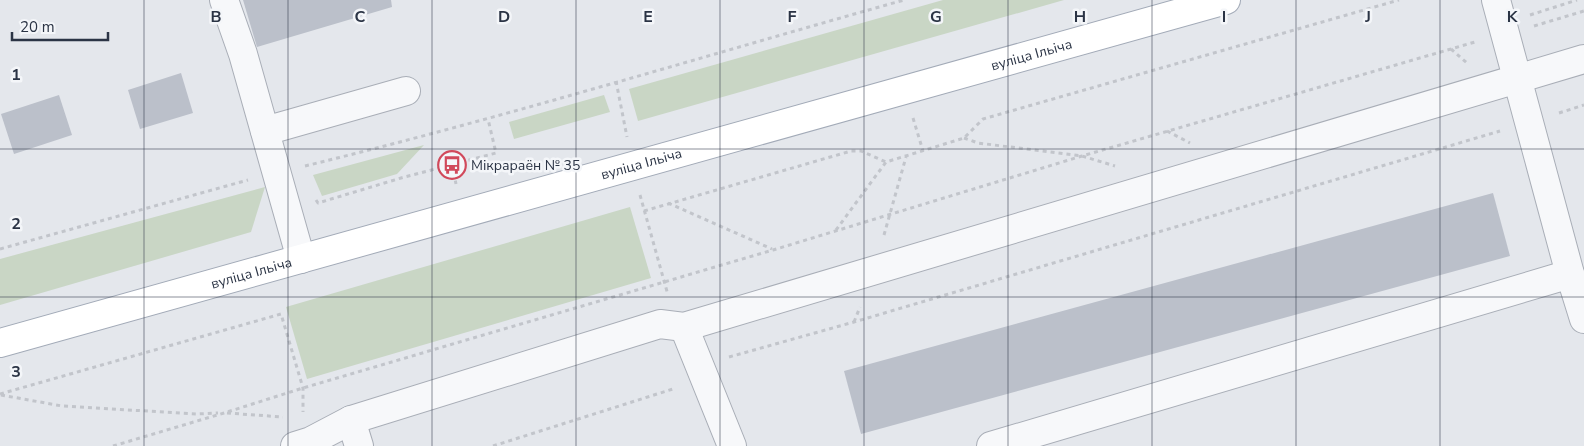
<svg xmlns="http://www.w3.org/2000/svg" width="1584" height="446" viewBox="0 0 1584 446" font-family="'Nunito Sans',sans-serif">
	<rect width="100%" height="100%" fill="#e4e7ec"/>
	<!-- green -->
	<g fill="#c9d6c5">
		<polygon points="943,0 1064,0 638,121 629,89"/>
		<polygon points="604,95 610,112 514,139 509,122"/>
		<polygon points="424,145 397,174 322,196 313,175"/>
		<polygon points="265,187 251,232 0,305 0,259"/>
		<polygon points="630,207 651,278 307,379 286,307"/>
	</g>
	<!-- building -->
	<g fill="#bbc0ca">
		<polygon points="243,0 391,0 392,7 257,47"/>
		<polygon points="181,73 193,113 140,129 128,90"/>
		<polygon points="59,95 72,135 14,154 1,114"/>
		<polygon points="1493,193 1510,256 861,434 844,371"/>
	</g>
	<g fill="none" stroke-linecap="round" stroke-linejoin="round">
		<defs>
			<g id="minor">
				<polyline points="224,0 243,54 301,259"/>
				<polyline points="1496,0 1570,274 1584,319"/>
				<polyline points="265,131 406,91"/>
				<polyline points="684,327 732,446"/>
				<polyline points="351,420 359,446"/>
				<polyline points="295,446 311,441 351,420 660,324 684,327 1584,59"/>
				<polyline points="991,446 1570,274"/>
			</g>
			<g id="major">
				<path id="s1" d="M0,343l1226,-343"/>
			</g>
		</defs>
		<!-- minor casing -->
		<use href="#minor" stroke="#a9aeb7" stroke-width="30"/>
		<!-- major casing -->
		<use href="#major" stroke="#a3abb8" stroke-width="30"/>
		<!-- path -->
		<g stroke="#c2c5cb" stroke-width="3" stroke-dasharray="4 4" stroke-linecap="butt">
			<polyline points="1530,15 1577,0"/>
			<polyline points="1534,26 1584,11"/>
			<polyline points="1451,49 1467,63"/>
			<polyline points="616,81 627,137"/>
			<polyline points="1559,113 1584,105"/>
			<polyline points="913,118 923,151"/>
			<polyline points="1167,131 1190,143"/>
			<polyline points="964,138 978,143 1082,156 1115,166"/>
			<polyline points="452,165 456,184"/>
			<path d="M305,166c201,-49 399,-110 599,-166"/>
			<polyline points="640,195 668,295"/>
			<polyline points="316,200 318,203 401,178 496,153 488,119"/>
			<polyline points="668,203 772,249"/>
			<polyline points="644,211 851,151 861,151 886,162"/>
			<polyline points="836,230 886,162 964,138 983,119 1399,0"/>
			<polyline points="884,235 906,157"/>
			<polyline points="0,249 248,180"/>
			<polyline points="854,322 860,307"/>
			<polyline points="729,357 854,322 1500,131"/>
			<polyline points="0,394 281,314 303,388 303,412"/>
			<polyline points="1,395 62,406 197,414 218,413"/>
			<polyline points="227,413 283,417"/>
			<polyline points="113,446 224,413 303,388 773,250 1082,156 1475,42"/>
			<polyline points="493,446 676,388"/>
		</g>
		<!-- minor -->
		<use href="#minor" stroke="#f7f8fa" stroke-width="28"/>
		<!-- major -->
		<use href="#major" stroke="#fff" stroke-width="28"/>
	</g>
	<!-- grid -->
	<path fill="none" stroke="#2b3445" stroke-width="1" stroke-opacity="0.55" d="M144,0v446M288,0v446M432,0v446M576,0v446M720,0v446M864,0v446M1008,0v446M1152,0v446M1296,0v446M1440,0v446M0,149h1584M0,297h1584"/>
	<!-- icons -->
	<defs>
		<symbol id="bus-ring" viewBox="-11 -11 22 22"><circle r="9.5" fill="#f4f6f9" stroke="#d1495b" stroke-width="1.5"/><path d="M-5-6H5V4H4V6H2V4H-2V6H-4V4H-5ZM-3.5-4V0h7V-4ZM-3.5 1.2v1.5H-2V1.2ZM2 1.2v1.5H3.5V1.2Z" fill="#d1495b"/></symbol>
	</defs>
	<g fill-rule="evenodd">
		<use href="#bus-ring" x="436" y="149" width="32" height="32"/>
	</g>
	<g text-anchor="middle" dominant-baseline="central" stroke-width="5" stroke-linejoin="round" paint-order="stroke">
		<!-- street labels -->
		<g font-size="14" fill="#2b3445" stroke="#f4f6f9">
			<text stroke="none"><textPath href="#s1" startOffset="1071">вуліца Ільіча</textPath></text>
			<text stroke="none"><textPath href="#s1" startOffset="666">вуліца Ільіча</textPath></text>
			<text stroke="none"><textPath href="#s1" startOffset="261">вуліца Ільіча</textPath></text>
		</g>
		<!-- poi labels -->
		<g font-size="14" fill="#2b3445" stroke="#f4f6f9" text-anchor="start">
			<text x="471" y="165">Мікрараён № 35</text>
		</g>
	</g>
	<g font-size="16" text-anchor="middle" font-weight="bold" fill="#2b3445" stroke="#f4f6f9" stroke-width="5" stroke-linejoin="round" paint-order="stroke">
		<text x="216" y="22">B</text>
		<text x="360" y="22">C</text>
		<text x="504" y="22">D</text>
		<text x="648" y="22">E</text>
		<text x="792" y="22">F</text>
		<text x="936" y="22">G</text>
		<text x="1080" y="22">H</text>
		<text x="1224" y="22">I</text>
		<text x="1368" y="22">J</text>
		<text x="1512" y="22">K</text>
		<text x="16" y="80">1</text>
		<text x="16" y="229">2</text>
		<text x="16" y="377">3</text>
	</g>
	<!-- scale -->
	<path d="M12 32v8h96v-8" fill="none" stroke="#2b3445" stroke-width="2.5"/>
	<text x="20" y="32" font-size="15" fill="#2b3445" stroke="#f4f6f9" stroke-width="4" paint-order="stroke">20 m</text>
</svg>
